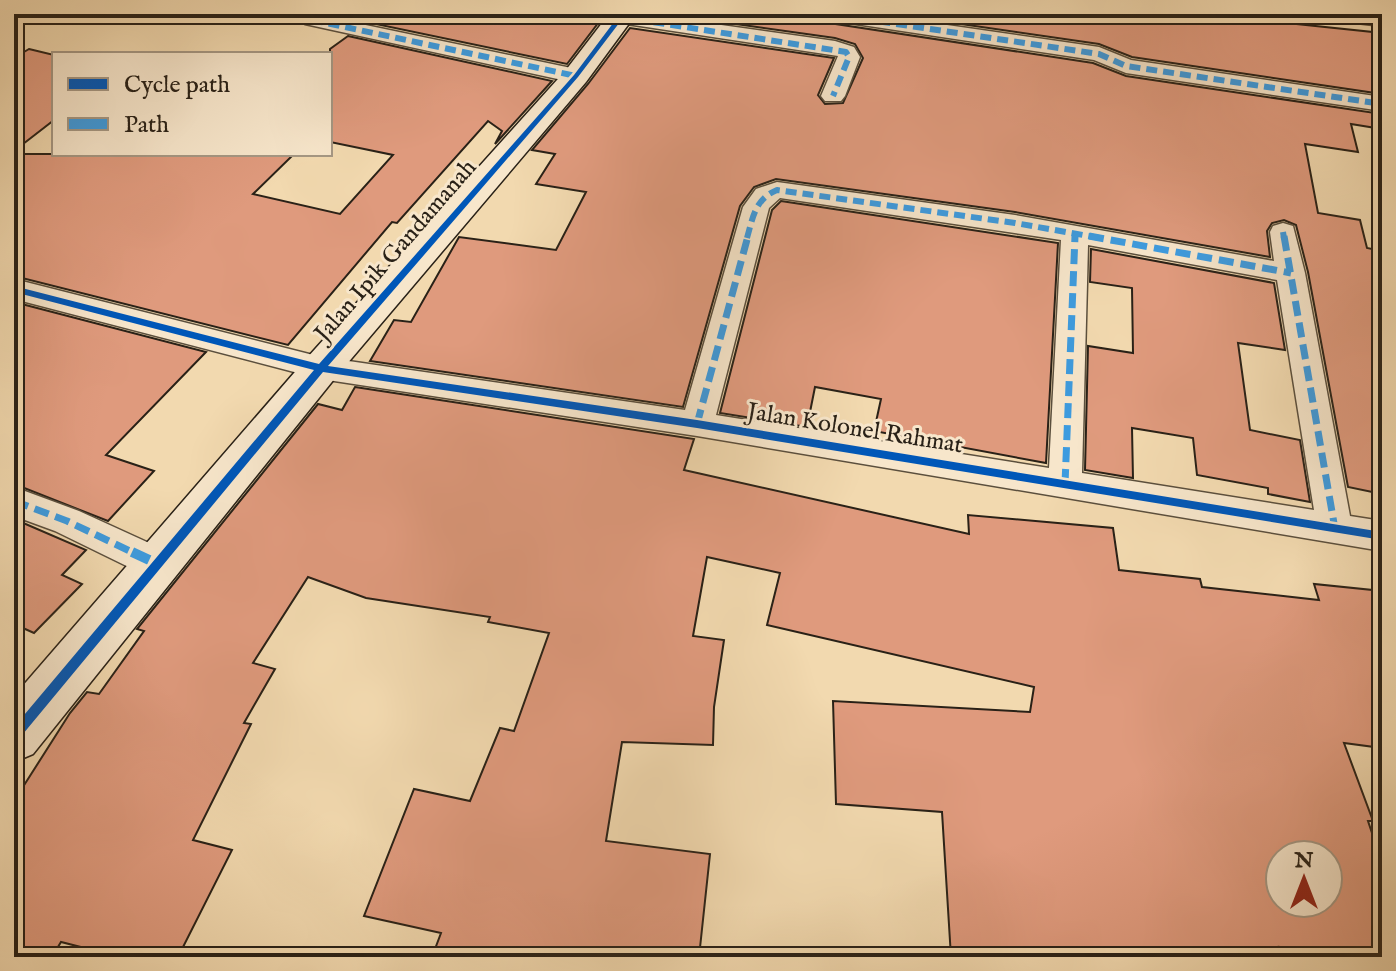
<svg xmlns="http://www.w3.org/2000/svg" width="1396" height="971" viewBox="0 0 1396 971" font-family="'IM FELL English',serif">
	<rect width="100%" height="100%" fill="#f2d9af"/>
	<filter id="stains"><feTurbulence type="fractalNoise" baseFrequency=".0025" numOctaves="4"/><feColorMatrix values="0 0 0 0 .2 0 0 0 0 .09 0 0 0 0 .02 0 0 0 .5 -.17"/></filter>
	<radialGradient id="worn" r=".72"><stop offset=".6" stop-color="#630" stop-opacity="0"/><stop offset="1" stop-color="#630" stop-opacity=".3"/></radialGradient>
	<!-- building -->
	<g fill="#df9a7d" stroke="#292117" stroke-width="2" fill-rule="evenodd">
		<polygon points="381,14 605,14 567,64 371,23"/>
		<polygon points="665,14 816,14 829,23 1093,63 1126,76 1382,114 1382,129 1351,124 1358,152 1305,144 1318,213 1360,220 1367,248 1382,251 1382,494 1348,487 1308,272 1296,225 1284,220 1272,223 1267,231 1270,257 1015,212 776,179 754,187 740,206 683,407 370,361 394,320 411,322 459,237 556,250 586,192 536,184 555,154 532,150 588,84 630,28 834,58 818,95 825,104 843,103 863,58 855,44 835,38"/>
		<polygon points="892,14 1258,14 1259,20 1382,33 1382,94 1132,57 1099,44"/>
		<polygon points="348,36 552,81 495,144 502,131 488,121 397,223 392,222 288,345 14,276 14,154 294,154 253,194 340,214 393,155 330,142 330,49"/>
		<polygon points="29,49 54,55 54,120 14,151 14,58"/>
		<polygon points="781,201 1058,243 1046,463 874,431 881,399 815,387 807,427 720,413 772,210"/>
		<polygon points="1091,249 1274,283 1285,350 1238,343 1250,430 1300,440 1310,502 1268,494 1268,488 1197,475 1193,438 1132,428 1133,478 1085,470 1088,346 1133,353 1132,288 1090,282"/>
		<polygon points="14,302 206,352 106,455 154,471 108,521 14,484"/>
		<path d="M355,387l339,52 -10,31 285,64 -1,-19 145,13 6,42 81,9 2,8 117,13 -5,-16 68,7v157l-38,-5 29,78h-5l14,42v94l-103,-10 2,10h-330l-9,-145 -106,-8 -3,-103 197,11 4,-25 -267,-62 13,-52 -73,-16 -14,79 31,4 -10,67 -1,38 -91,-3 -16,99 104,13 -11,103h-267l9,-24 -77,-17 50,-127 56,12 30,-73 14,3 35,-98 -61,-11 2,-5 -124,-19 -58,-21 -55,86 22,6 -31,54 7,1 -58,116 39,10 -54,107h-58l-59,-15 -9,15h-38v-156l56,-88 17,-21 12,2 45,-63 -7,-2 181,-225 24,6zM1280,855h48v48h-48z"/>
		<polygon points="14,519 86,550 62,575 82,584 34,633 14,624"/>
	</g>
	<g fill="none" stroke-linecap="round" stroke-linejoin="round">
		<defs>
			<g id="street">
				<polygon points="313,14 576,69 587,76 576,83 305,24 302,20 305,16"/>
				<polygon points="612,14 643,14 835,41 854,47 860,57 845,96 841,101 825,101 821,96 838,56 620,23 613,21 610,17"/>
				<polygon points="819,14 871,14 1099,47 1131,60 1382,97 1382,111 1126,73 1094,60 829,20"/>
				<polygon points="1321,14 1382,14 1382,26 1331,20"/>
				<path d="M777,182l238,33 259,46 -4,-29 3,-6 10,-3 10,3 12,47 45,243 32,5v30l-685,-115 -376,-57 -307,-80v-20l307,78 364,53 58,-203 13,-18zM780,198l281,42 -12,228 -333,-53 53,-207zM1088,245l189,35 37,230 -232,-37z"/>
				<polygon points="14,487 79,511 171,553 176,564 171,575 158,580 145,575 55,531 14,516"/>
			</g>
			<polygon id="secondary" points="609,14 636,14 586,82 335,378 33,754 14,762 14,696 307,358 566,70"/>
		</defs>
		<!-- street casing -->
		<use href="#street" stroke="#5b4f3d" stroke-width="3"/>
		<!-- secondary casing -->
		<use href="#secondary" stroke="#292117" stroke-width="3"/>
		<!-- street -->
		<use href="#street" fill="#f7e6cb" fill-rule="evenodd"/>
		<!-- secondary -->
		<use href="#secondary" fill="#f7e6cb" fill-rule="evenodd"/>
		<!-- quiet-far2 -->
		<g stroke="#3d9bdf" stroke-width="6" stroke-dasharray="11 6" stroke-linecap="butt">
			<polyline points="829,14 1099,54 1126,66 1382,104"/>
			<polyline points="1331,14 1382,20"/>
			<polyline points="620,17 846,52 849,57 833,96"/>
			<polyline points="312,20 576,76"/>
			<polyline points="1283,232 1284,238"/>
			<path d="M747,238c6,-21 8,-39 30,-48l238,33 85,15"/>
		</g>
		<!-- quiet-far1 -->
		<g stroke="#3d9bdf" stroke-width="7" stroke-dasharray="15 7" stroke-linecap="butt">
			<polyline points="1089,236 1291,273"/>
			<polyline points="1284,236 1335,529"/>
			<polyline points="697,424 748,236"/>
			<polyline points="1065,484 1075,236"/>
			<polyline points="14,501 67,521 136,554"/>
		</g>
		<!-- quiet -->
		<polyline stroke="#3d9bdf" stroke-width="10" stroke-dasharray="19 10" stroke-linecap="butt" points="132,552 158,564"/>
		<defs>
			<polygon id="cycleway" points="620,14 626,14 578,77 328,366 697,420 1382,532 1382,540 697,428 323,372 18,740 14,742 14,727 314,370 14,292 14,286 319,364 574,75"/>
		</defs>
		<!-- cycleway casing -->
		<use href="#cycleway" stroke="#f7e6cb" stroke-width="5"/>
		<!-- cycleway -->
		<use href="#cycleway" fill="#0057b8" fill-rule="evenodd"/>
	</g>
	<g text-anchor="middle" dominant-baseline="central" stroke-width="6" stroke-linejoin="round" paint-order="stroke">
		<!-- street labels -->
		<g font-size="24" fill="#292117" stroke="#f7e6cb">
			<text transform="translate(396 251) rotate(-49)">Jalan Ipik Gandamanah</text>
			<text transform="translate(855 429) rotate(9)">Jalan Kolonel Rahmat</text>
		</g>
	</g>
	<!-- margin -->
	<rect width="1396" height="971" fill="none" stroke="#f2d9af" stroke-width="48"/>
	<rect x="16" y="16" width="1364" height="939" fill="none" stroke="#292117" stroke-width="4"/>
	<rect x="24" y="24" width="1348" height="923" fill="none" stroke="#292117" stroke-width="2"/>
	<!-- legend -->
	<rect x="52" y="52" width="280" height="104" fill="#f7e6cb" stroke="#a59783" stroke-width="2"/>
	<rect x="68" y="78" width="40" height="12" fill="#0057b8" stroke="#a59783" stroke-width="2"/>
	<text x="124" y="92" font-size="24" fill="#292117">Cycle path</text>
	<rect x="68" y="118" width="40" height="12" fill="#3d9bdf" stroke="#a59783" stroke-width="2"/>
	<text x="124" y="132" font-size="24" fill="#292117">Path</text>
	<!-- north arrow -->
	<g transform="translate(1304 879)"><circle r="38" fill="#f7e6cb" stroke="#a59783" stroke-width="2"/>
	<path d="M0-6L14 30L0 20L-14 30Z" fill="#8f2418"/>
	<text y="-12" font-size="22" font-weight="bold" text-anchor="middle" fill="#292117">N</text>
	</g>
	<rect width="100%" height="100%" filter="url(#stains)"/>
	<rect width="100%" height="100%" fill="url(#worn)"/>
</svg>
